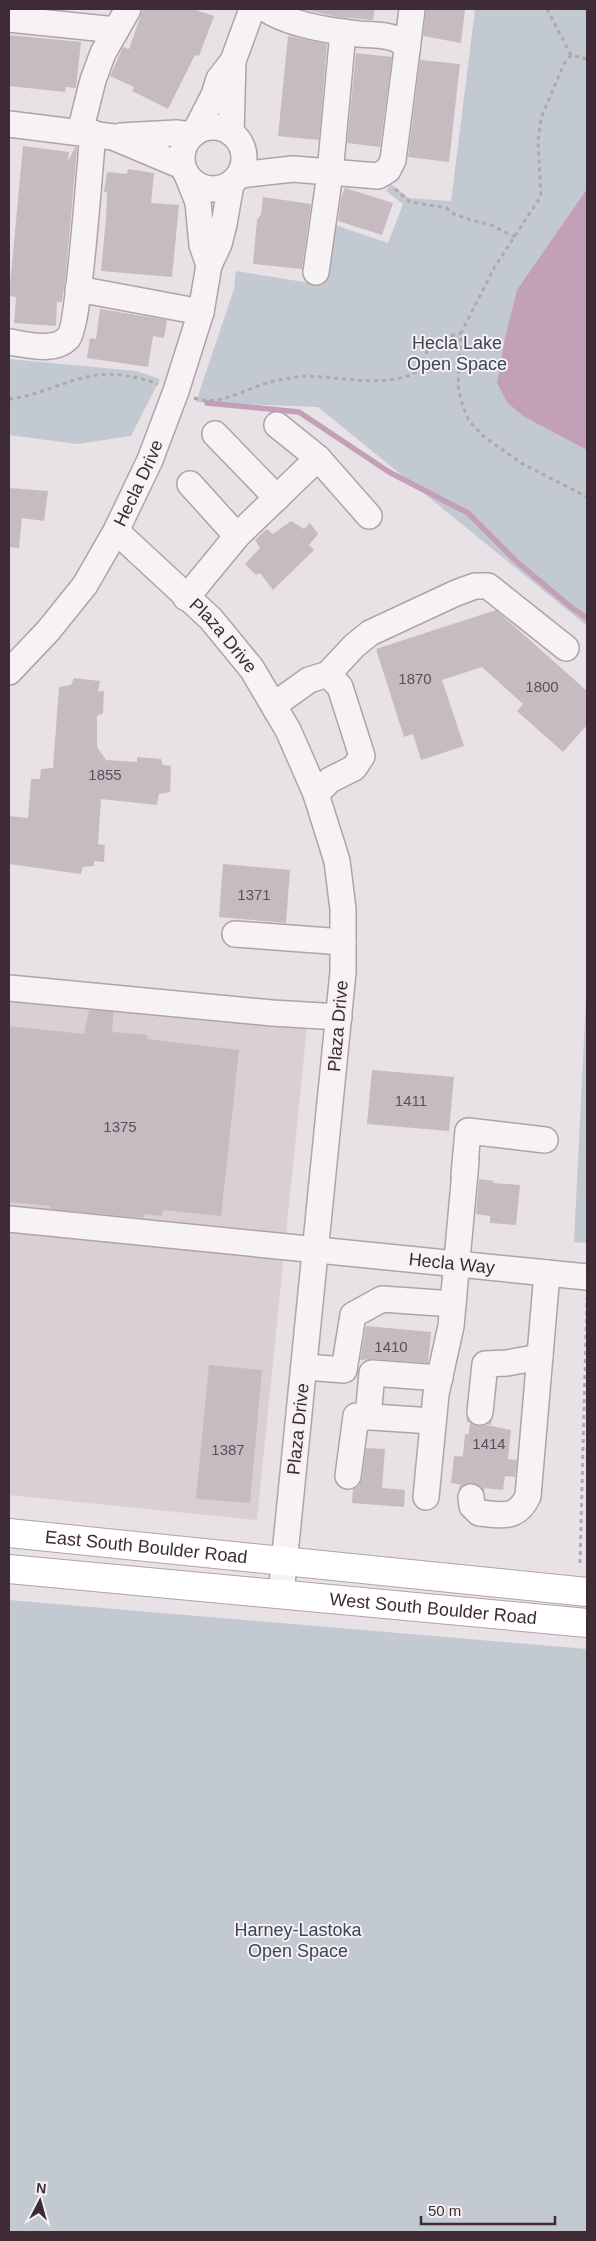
<svg xmlns="http://www.w3.org/2000/svg" width="596" height="2241" viewBox="0 0 596 2241" font-family="Arial,sans-serif">
	<rect width="100%" height="100%" fill="#e8e1e5"/>
	<!-- built -->
	<polygon fill="#dacfd4" points="9,979 309,1007 257,1520 9,1495"/>
	<!-- green -->
	<g fill="#c3c9d1">
		<polygon points="475,9 587,9 587,626 318,407 196,402 234,289 236,271 323,285 335,225 388,243 403,204 386,191 391,184 409,198 451,201"/>
		<polygon points="9,359 136,371 160,379 131,436 77,444 9,435"/>
		<polygon points="587,978 587,1243 574,1242"/>
		<polygon points="9,1600 587,1649 587,2232 9,2232"/>
	</g>
	<!-- water -->
	<polygon fill="#c49fb8" points="587,189 587,450 523,416 507,402 497,383 505,338 517,290"/>
	<g fill="none" stroke-linecap="round" stroke-linejoin="round">
		<!-- stream -->
		<polyline stroke="#c49fb8" stroke-width="5.5" points="207,403 299,412 389,472 468,513 517,562 572,608 587,618"/>
	</g>
	<!-- building -->
	<g fill="#c7bbc2">
		<polygon points="143,9 193,9 214,16 199,56 195,55 168,109 132,91 134,87 110,76 123,47 129,49"/>
		<polygon points="302,9 375,9 373,20 338,17"/>
		<polygon points="426,9 465,9 461,43 423,36"/>
		<polygon points="9,35 81,42 76,88 66,87 65,92 9,86"/>
		<polygon points="288,36 327,44 319,140 278,136"/>
		<polygon points="356,53 392,57 380,147 347,143"/>
		<polygon points="420,60 460,64 449,162 408,157"/>
		<polygon points="23,146 69,152 68,162 75,147 77,147 66,274 62,302 57,302 56,326 14,323 16,297 9,296"/>
		<polygon points="128,169 154,173 151,203 179,205 172,277 101,271 106,219 107,192 104,192 107,172 127,174"/>
		<polygon points="345,188 393,203 382,235 338,221 341,198"/>
		<polygon points="263,197 311,204 302,269 253,264 257,220 261,214"/>
		<polygon points="100,309 167,320 164,338 153,336 148,367 87,358 90,338 96,339"/>
		<polygon points="9,488 48,491 44,521 22,518 19,548 9,547"/>
		<polygon points="291,521 304,529 310,523 318,534 309,545 314,550 273,590 260,573 256,575 245,564 260,548 255,540 267,529 273,534"/>
		<polygon points="496,610 587,691 587,725 563,752 517,711 523,704 482,667 442,680 464,746 421,760 413,734 404,737 376,649"/>
		<polygon points="74,678 100,681 98,692 104,691 103,713 97,716 97,747 106,760 137,762 137,757 161,759 163,765 171,766 170,792 159,794 157,805 101,799 98,844 105,845 104,862 94,861 94,866 83,867 81,874 9,864 9,816 28,818 31,779 40,779 41,769 53,768 59,687 71,685"/>
		<polygon points="223,864 290,870 286,923 219,917"/>
		<polygon points="89,1010 114,1012 112,1032 148,1035 147,1039 239,1050 221,1216 163,1210 162,1216 144,1214 143,1218 50,1209 51,1206 9,1202 9,1026 84,1034"/>
		<polygon points="372,1070 454,1077 449,1131 367,1124"/>
		<polygon points="479,1179 494,1181 493,1183 520,1185 516,1225 490,1223 490,1216 476,1214"/>
		<polygon points="366,1326 431,1332 428,1363 373,1359 360,1360"/>
		<polygon points="209,1365 262,1370 250,1503 196,1499"/>
		<polygon points="470,1422 478,1426 486,1425 511,1430 508,1459 517,1460 515,1477 505,1476 503,1490 482,1488 477,1484 470,1483 463,1485 451,1483 454,1456 466,1457"/>
		<polygon points="366,1448 385,1449 382,1488 405,1490 404,1507 352,1503 353,1489 359,1486 362,1478"/>
	</g>
	<g fill="none" stroke-linecap="round" stroke-linejoin="round">
		<!-- minor-tunnel -->
		<polyline stroke="#c6bdc2" stroke-width="25" stroke-dasharray="25 12" stroke-linecap="butt" points="471,1497 480,1412"/>
		<defs>
			<g id="minor">
				<polyline points="9,19 116,30"/>
				<polyline points="407,50 412,9"/>
				<polyline points="9,124 113,137 182,166"/>
				<circle cx="213" cy="158" r="31"/>
				<polyline points="80,132 93,80 103,53 128,9"/>
				<polyline points="195,132 214,95 219,79 233,61 252,9"/>
				<polyline points="231,133 233,61"/>
				<polyline points="121,136 176,133 192,135"/>
				<path d="M240,175l53,-6 85,7 10,-6 5,-10 14,-110c-2,-3 -4,-7 -7,-9 -11,-7 -29,-6 -42,-7 -27,-3 -69,-9 -92,-25"/>
				<polyline points="188,177 198,202 202,245 209,265"/>
				<polyline points="316,272 330,173 343,32"/>
				<polyline points="78,289 201,312"/>
				<path d="M9,342c17,2 45,11 59,-4 11,-12 22,-176 25,-205"/>
				<polyline points="277,425 318,458"/>
				<polyline points="215,434 277,498"/>
				<polyline points="190,484 237,536"/>
				<path id="s1" d="M116,531l95,88 41,50 36,61 28,64 21,67 6,48v63l-62,622"/>
				<polyline points="186,598 237,536 318,458 369,516"/>
				<path id="s2" d="M9,672l39,-41 37,-46 31,-54 34,-71 26,-69 25,-79 8,-47 10,-21 5,-20 7,-40"/>
				<polyline points="328,674 354,646 370,633 456,593 475,586 488,586 566,648"/>
				<polyline points="274,705 309,680 328,674 340,687 362,756 354,768 330,780 316,794"/>
				<polyline points="235,934 343,942"/>
				<polyline points="9,988 272,1013 339,1017"/>
				<polyline points="464,1175 468,1131 545,1140"/>
				<path id="s3" d="M9,1219l578,58"/>
				<polyline points="305,1367 344,1370 353,1315 382,1299 453,1304"/>
				<polyline points="480,1412 485,1364 507,1363 540,1357"/>
				<polyline points="368,1417 372,1373 440,1378"/>
				<polyline points="348,1476 356,1416 433,1421"/>
				<polyline points="426,1497 436,1394 451,1326 466,1161"/>
				<path d="M471,1497l1,9 7,7c23,2 38,7 49,-17l19,-223"/>
			</g>
			<g id="major">
				<path id="s4" d="M9,1533l578,59"/>
				<path id="s5" d="M9,1569l578,54"/>
			</g>
		</defs>
		<!-- minor casing -->
		<use href="#minor" stroke="#aea3a9" stroke-width="28"/>
		<!-- major casing -->
		<use href="#major" stroke="#b2a1ab" stroke-width="30"/>
		<!-- path -->
		<g stroke="#b1a7ac" stroke-width="3" stroke-dasharray="4 4" stroke-linecap="butt">
			<polyline points="547,9 571,55 587,59"/>
			<polyline points="571,55 564,64 541,118 538,141 541,196 494,268 461,333 458,386 463,407 469,421 483,436 521,463 587,497"/>
			<polyline points="395,189 410,202 446,208 454,214 471,220 491,225 515,237"/>
			<path d="M194,398c29,10 57,-14 85,-18 9,-1 18,-4 27,-4 34,1 69,10 102,0 19,-7 13,-23 25,-32 7,-7 19,-8 28,-11"/>
			<path d="M9,399c27,-3 51,-16 77,-22 24,-6 50,-1 72,7"/>
			<polyline points="580,1563 587,1298"/>
		</g>
		<!-- minor -->
		<use href="#minor" stroke="#f7f3f5" stroke-width="25"/>
		<!-- major -->
		<use href="#major" stroke="#fff" stroke-width="28"/>
	</g>
	<g text-anchor="middle" dominant-baseline="central" stroke-width="4" stroke-linejoin="round" paint-order="stroke">
		<!-- number labels -->
		<g font-size="15" fill="#604f58">
			<text x="415" y="678">1870</text>
			<text x="542" y="686">1800</text>
			<text x="105" y="774">1855</text>
			<text x="254" y="894">1371</text>
			<text x="411" y="1100">1411</text>
			<text x="120" y="1126">1375</text>
			<text x="391" y="1346">1410</text>
			<text x="489" y="1443">1414</text>
			<text x="228" y="1449">1387</text>
		</g>
		<!-- park labels -->
		<g font-size="18" fill="#3a4558" stroke="#f6f0f3">
			<text x="457" y="343">Hecla Lake<tspan x="457" dy="21">Open Space</tspan></text>
			<text x="298" y="1930">Harney-Lastoka<tspan x="298" dy="21">Open Space</tspan></text>
		</g>
		<!-- street labels -->
		<g font-size="18" fill="#3e2b35" stroke="#f6f0f3">
			<text stroke="none"><textPath href="#s2" startOffset="231">Hecla Drive</textPath></text>
			<text stroke="none"><textPath href="#s1" startOffset="150">Plaza Drive</textPath></text>
			<text transform="translate(338 1026) rotate(-85)">Plaza Drive</text>
			<text stroke="none"><textPath href="#s3" startOffset="445">Hecla Way</textPath></text>
			<text transform="translate(298 1429) rotate(-84)">Plaza Drive</text>
			<text stroke="none"><textPath href="#s4" startOffset="138">East South Boulder Road</textPath></text>
			<text stroke="none"><textPath href="#s5" startOffset="426">West South Boulder Road</textPath></text>
		</g>
	</g>
	<!-- border -->
	<rect width="596" height="2241" fill="none" stroke="#3e2b35" stroke-width="20"/>
	<!-- north arrow -->
	<g transform="translate(40 2201) rotate(6)" stroke="#f6f0f3" stroke-width="4" paint-order="stroke">
	<path d="M0-4L9 19L0 12L-9 19Z" fill="#3e2b35"/>
	<text y="-8" font-size="14" font-weight="bold" text-anchor="middle" fill="#3e2b35">N</text>
	</g>
	<!-- scale -->
	<path d="M421 2216v8h134v-8" fill="none" stroke="#3e2b35" stroke-width="2.5"/>
	<text x="428" y="2216" font-size="15" fill="#3e2b35" stroke="#f6f0f3" stroke-width="4" paint-order="stroke">50 m</text>
</svg>
